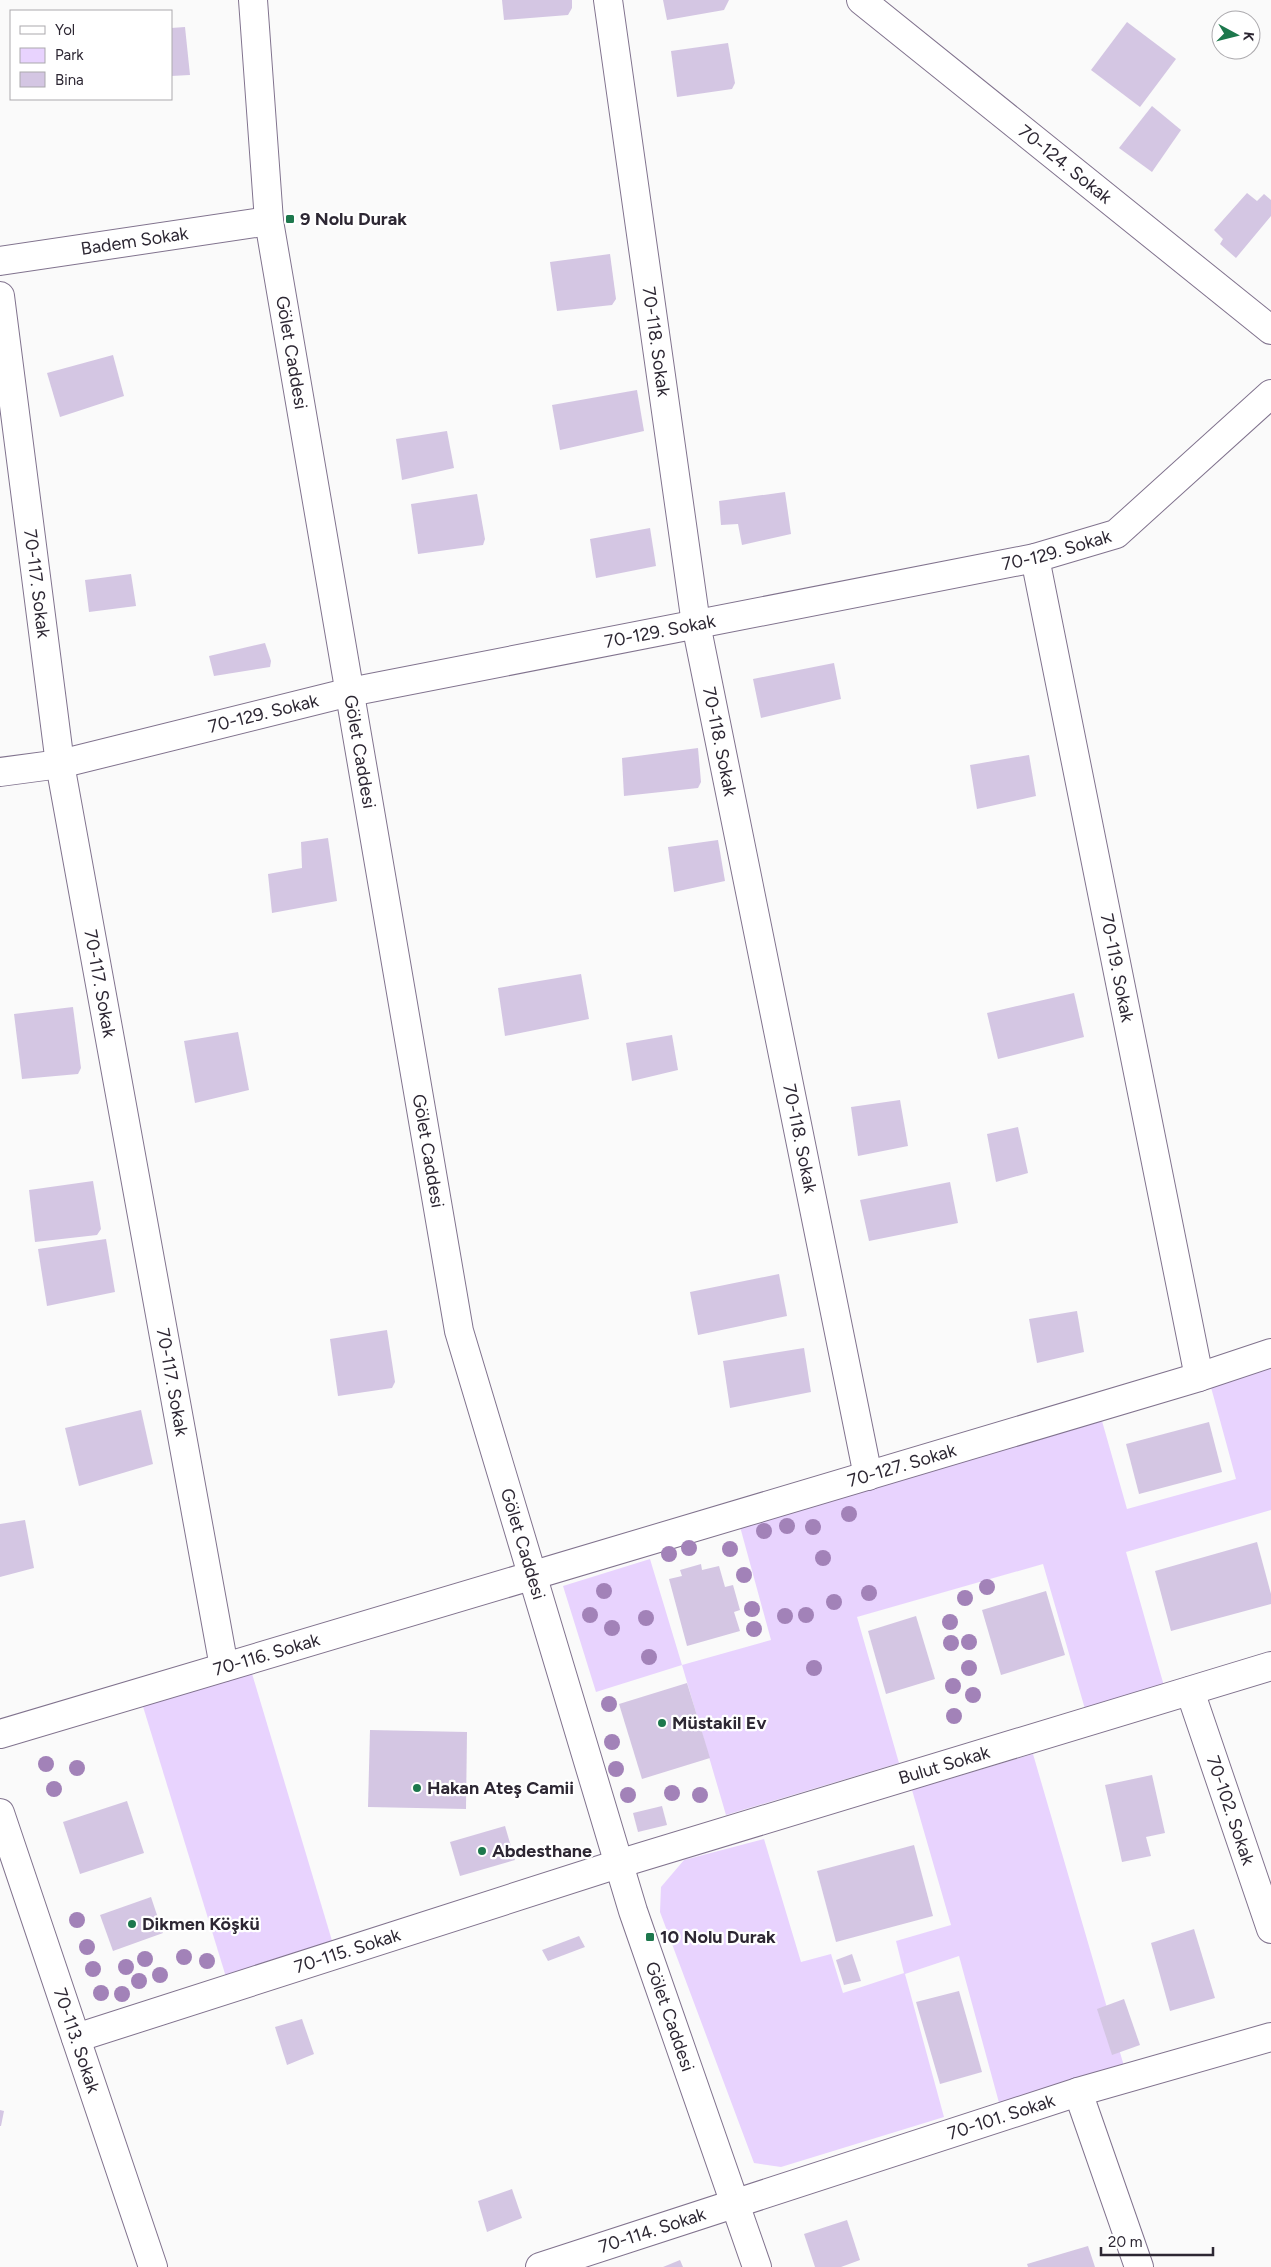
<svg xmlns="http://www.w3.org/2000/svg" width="1271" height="2267" viewBox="0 0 1271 2267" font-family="Figtree,sans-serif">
	<rect width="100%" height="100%" fill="#fafafa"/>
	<!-- green -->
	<g fill="#e8d3fe">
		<polygon points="1271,1362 1271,1510 1126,1552 1164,1686 1085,1709 1043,1564 857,1617 899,1763 726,1815 682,1665 596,1692 563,1586 650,1559 682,1665 771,1640 739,1523 1102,1421 1127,1509 1236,1479 1209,1380"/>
		<polygon points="250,1667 333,1944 226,1977 141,1700"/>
		<polygon points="1033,1754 1126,2073 1001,2110 959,1956 905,1974 944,2117 781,2167 754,2163 660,1912 661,1887 684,1860 764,1839 801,1962 831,1954 843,1993 904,1973 896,1941 951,1925 912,1790"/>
	</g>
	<!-- building -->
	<g fill="#d4c6e3">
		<polygon points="502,0 572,0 572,8 568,15 504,20"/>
		<polygon points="663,0 729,0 724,10 667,20"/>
		<polygon points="1127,22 1176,59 1140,107 1091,70"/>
		<polygon points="185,27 190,75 171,76 171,28"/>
		<polygon points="728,43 735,83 732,89 677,97 671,51"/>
		<polygon points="1152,106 1181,130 1152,172 1119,148"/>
		<polygon points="1247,193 1257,201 1264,194 1271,200 1271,216 1236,258 1220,244 1223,239 1214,230"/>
		<polygon points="610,254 616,299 612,305 557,311 550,262"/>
		<polygon points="113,355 124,396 60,417 47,373"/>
		<polygon points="637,390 644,431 560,450 552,405"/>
		<polygon points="447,431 454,468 402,480 396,439"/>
		<polygon points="785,492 791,534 742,545 738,524 721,525 719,501"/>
		<polygon points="477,494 485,539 483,545 418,554 411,504"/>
		<polygon points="650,528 656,566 596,578 590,539"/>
		<polygon points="131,574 136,606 89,612 85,580"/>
		<polygon points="265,643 271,661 270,667 214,676 209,656"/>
		<polygon points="834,663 841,699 761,718 753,679"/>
		<polygon points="698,748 701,782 698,788 624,796 622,758"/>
		<polygon points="1029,755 1036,796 977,809 970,765"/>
		<polygon points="328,838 337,901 272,913 268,874 302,868 301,842"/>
		<polygon points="718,840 725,881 674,892 668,847"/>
		<polygon points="581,974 589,1019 505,1036 498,988"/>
		<polygon points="1074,993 1084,1037 998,1059 987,1013"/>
		<polygon points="73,1007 81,1068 78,1074 22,1079 14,1014"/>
		<polygon points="238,1032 249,1090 195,1103 184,1041"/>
		<polygon points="672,1035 678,1070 632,1081 626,1043"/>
		<polygon points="900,1100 908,1146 858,1156 851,1107"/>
		<polygon points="1018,1127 1028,1173 996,1182 987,1134"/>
		<polygon points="93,1181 101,1229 97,1235 35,1242 29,1190"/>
		<polygon points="950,1182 958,1223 869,1241 860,1200"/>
		<polygon points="106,1239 115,1292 47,1306 38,1249"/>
		<polygon points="779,1274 787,1316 698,1335 690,1292"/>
		<polygon points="1077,1311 1084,1352 1037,1363 1029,1319"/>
		<polygon points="387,1330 395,1382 392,1388 338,1396 330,1339"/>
		<polygon points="804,1348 811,1392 730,1408 723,1361"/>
		<polygon points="141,1410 153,1464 79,1486 65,1428"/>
		<polygon points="1209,1422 1222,1472 1139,1494 1126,1444"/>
		<polygon points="25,1520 34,1568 0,1577 0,1524"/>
		<polygon points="1257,1542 1271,1594 1271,1604 1171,1631 1155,1571"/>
		<polygon points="701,1564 702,1570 719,1566 725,1587 733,1585 740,1610 734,1612 740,1631 687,1646 669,1579 682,1576 680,1570"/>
		<polygon points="1046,1591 1065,1655 1001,1675 982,1610"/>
		<polygon points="916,1616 935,1679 886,1694 868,1631"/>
		<polygon points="687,1683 710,1758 642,1779 619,1704"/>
		<polygon points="370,1730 467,1732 466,1809 368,1807"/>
		<polygon points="1152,1775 1165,1833 1146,1837 1151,1856 1122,1862 1105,1785"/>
		<polygon points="127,1801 144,1853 80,1874 63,1822"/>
		<polygon points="662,1806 667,1825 638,1832 633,1813"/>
		<polygon points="505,1826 515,1860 460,1876 450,1842"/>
		<polygon points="914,1845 933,1916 836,1942 817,1871"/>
		<polygon points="151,1897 163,1933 113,1951 100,1915"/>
		<polygon points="1194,1929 1215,1998 1170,2011 1151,1943"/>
		<polygon points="579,1936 585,1947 548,1961 542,1950"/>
		<polygon points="852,1954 861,1981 844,1985 836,1960"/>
		<polygon points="959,1991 982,2072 940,2084 916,2002"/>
		<polygon points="1124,1999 1140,2045 1112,2055 1097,2009"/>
		<polygon points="302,2019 314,2054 287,2065 275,2027"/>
		<polygon points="0,2110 4,2111 1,2126 0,2126"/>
		<polygon points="512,2189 522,2218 487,2232 478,2201"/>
		<polygon points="847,2220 860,2260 841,2267 815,2267 804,2234"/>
		<polygon points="1088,2246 1095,2267 1028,2267 1027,2264"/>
		<polygon points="680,2260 683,2267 663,2267"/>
	</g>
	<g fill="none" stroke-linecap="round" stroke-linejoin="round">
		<defs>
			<g id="minor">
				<path id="s1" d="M253,0l16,221 190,1110 174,580 124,356"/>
				<path id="s2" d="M608,0l88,624 172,852"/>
				<path id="s3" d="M861,0l410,330"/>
				<path id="s4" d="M0,261l269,-40"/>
				<path id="s5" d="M0,296l60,468 164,903"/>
				<path id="s6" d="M1035,558l164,819"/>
				<path id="s7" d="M0,772l60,-8 290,-72 685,-134 81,-24 155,-140"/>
				<path id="s8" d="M1190,1691l81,238"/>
				<path id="s9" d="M0,1734l1199,-357 72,-24"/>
				<path id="s10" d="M0,1813l153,454"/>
				<path id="s11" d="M76,2038l542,-174 653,-198"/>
				<polyline points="1078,2092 1139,2267"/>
				<path id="s12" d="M540,2267l538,-175 193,-55"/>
			</g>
		</defs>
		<!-- minor casing -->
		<use href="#minor" stroke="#81738e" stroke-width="30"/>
		<!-- minor -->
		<use href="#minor" stroke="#fff" stroke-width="28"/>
	</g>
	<!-- trees -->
	<g fill="#a282b8">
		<circle cx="849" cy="1514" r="8"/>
		<circle cx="787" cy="1526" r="8"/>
		<circle cx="813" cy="1527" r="8"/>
		<circle cx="764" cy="1531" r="8"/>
		<circle cx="689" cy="1548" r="8"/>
		<circle cx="730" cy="1549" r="8"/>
		<circle cx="669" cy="1554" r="8"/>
		<circle cx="823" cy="1558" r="8"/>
		<circle cx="744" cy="1575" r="8"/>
		<circle cx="987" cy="1587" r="8"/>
		<circle cx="604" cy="1591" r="8"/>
		<circle cx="869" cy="1593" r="8"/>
		<circle cx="965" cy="1598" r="8"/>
		<circle cx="834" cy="1602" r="8"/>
		<circle cx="752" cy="1609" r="8"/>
		<circle cx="590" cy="1615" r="8"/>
		<circle cx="806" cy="1615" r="8"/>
		<circle cx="785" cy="1616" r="8"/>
		<circle cx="646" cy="1618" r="8"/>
		<circle cx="950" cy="1622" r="8"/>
		<circle cx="612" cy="1628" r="8"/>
		<circle cx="754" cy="1629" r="8"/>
		<circle cx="969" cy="1642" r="8"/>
		<circle cx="951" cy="1643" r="8"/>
		<circle cx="649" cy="1657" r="8"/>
		<circle cx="814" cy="1668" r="8"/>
		<circle cx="969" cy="1668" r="8"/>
		<circle cx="953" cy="1686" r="8"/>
		<circle cx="973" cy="1695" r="8"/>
		<circle cx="609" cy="1704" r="8"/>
		<circle cx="954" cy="1716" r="8"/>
		<circle cx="612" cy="1742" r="8"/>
		<circle cx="46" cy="1764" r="8"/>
		<circle cx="77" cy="1768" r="8"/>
		<circle cx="616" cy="1769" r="8"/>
		<circle cx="54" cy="1789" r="8"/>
		<circle cx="672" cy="1793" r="8"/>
		<circle cx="628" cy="1795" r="8"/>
		<circle cx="700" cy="1795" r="8"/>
		<circle cx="77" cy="1920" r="8"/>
		<circle cx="87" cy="1947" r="8"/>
		<circle cx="184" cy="1957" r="8"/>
		<circle cx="145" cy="1959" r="8"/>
		<circle cx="207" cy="1961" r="8"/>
		<circle cx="126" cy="1967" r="8"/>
		<circle cx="93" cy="1969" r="8"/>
		<circle cx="160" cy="1975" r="8"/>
		<circle cx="139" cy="1981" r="8"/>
		<circle cx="101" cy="1993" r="8"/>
		<circle cx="122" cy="1994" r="8"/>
	</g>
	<!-- markers -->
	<g fill="#1d784d" stroke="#fff" stroke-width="2">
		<rect x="285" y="214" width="10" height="10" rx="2.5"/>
		<circle cx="662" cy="1723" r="5"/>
		<circle cx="417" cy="1788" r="5"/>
		<circle cx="482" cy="1851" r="5"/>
		<circle cx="132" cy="1924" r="5"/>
		<rect x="645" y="1932" width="10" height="10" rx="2.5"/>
	</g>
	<g text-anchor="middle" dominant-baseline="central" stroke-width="4.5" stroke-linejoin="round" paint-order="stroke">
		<!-- street labels -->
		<g font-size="18" fill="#2d2733" stroke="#fff">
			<text stroke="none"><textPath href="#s3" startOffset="262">70-124. Sokak</textPath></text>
			<text stroke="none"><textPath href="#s4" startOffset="136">Badem Sokak</textPath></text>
			<text stroke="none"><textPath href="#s2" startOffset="345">70-118. Sokak</textPath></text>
			<text stroke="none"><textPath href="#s1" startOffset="355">Gölet Caddesi</textPath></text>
			<text stroke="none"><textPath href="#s7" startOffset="1080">70-129. Sokak</textPath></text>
			<text stroke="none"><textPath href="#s5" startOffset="290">70-117. Sokak</textPath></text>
			<text stroke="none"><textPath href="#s7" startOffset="675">70-129. Sokak</textPath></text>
			<text stroke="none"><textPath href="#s7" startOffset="270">70-129. Sokak</textPath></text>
			<text stroke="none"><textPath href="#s2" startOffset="750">70-118. Sokak</textPath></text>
			<text stroke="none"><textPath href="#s1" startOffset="760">Gölet Caddesi</textPath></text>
			<text stroke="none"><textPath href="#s6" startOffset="418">70-119. Sokak</textPath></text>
			<text stroke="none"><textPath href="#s5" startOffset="695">70-117. Sokak</textPath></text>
			<text stroke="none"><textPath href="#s2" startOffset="1155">70-118. Sokak</textPath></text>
			<text stroke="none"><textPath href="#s1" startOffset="1165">Gölet Caddesi</textPath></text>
			<text stroke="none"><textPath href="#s5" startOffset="1100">70-117. Sokak</textPath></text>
			<text stroke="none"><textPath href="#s9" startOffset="941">70-127. Sokak</textPath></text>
			<text stroke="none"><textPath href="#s1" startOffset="1570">Gölet Caddesi</textPath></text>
			<text stroke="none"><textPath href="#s9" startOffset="278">70-116. Sokak</textPath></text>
			<text stroke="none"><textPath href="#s11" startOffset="910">Bulut Sokak</textPath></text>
			<text stroke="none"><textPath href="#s8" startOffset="126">70-102. Sokak</textPath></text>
			<text stroke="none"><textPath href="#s11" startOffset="285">70-115. Sokak</textPath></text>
			<text stroke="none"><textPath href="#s1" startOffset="2065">Gölet Caddesi</textPath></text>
			<text stroke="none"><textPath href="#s10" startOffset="240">70-113. Sokak</textPath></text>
			<text stroke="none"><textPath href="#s12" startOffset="485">70-101. Sokak</textPath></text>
			<text stroke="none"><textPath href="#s12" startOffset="118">70-114. Sokak</textPath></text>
		</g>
		<!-- poi labels -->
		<g font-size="18" font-weight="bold" fill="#2d2733" stroke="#fff" text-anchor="start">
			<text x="300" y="219">9 Nolu Durak</text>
			<text x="672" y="1723">Müstakil Ev</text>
			<text x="427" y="1788">Hakan Ateş Camii</text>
			<text x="492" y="1851">Abdesthane</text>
			<text x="142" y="1924">Dikmen Köşkü</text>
			<text x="660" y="1937">10 Nolu Durak</text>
		</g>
	</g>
	<!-- legend -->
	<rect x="10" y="10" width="162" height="90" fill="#ffffff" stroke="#aba9ad"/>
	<rect x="20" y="26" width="25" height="8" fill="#ffffff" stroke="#aba9ad"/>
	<text x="55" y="35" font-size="15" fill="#2d2733">Yol</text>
	<rect x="20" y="48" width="25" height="15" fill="#e8d3fe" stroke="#aba9ad"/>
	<text x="55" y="60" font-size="15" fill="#2d2733">Park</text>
	<rect x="20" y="72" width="25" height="15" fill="#d4c6e3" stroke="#aba9ad"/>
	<text x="55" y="85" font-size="15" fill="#2d2733">Bina</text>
	<!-- north arrow -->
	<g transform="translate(1236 35) rotate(97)"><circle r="24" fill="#ffffff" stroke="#aba9ad"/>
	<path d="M0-4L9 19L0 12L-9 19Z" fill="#1d784d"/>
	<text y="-8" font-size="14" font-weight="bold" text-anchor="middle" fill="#2d2733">K</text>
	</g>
	<!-- scale -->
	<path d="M1101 2247v8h112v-8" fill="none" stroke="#2d2733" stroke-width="2.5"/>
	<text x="1108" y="2247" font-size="15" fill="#2d2733" stroke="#ffffff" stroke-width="4" paint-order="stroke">20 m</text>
</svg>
